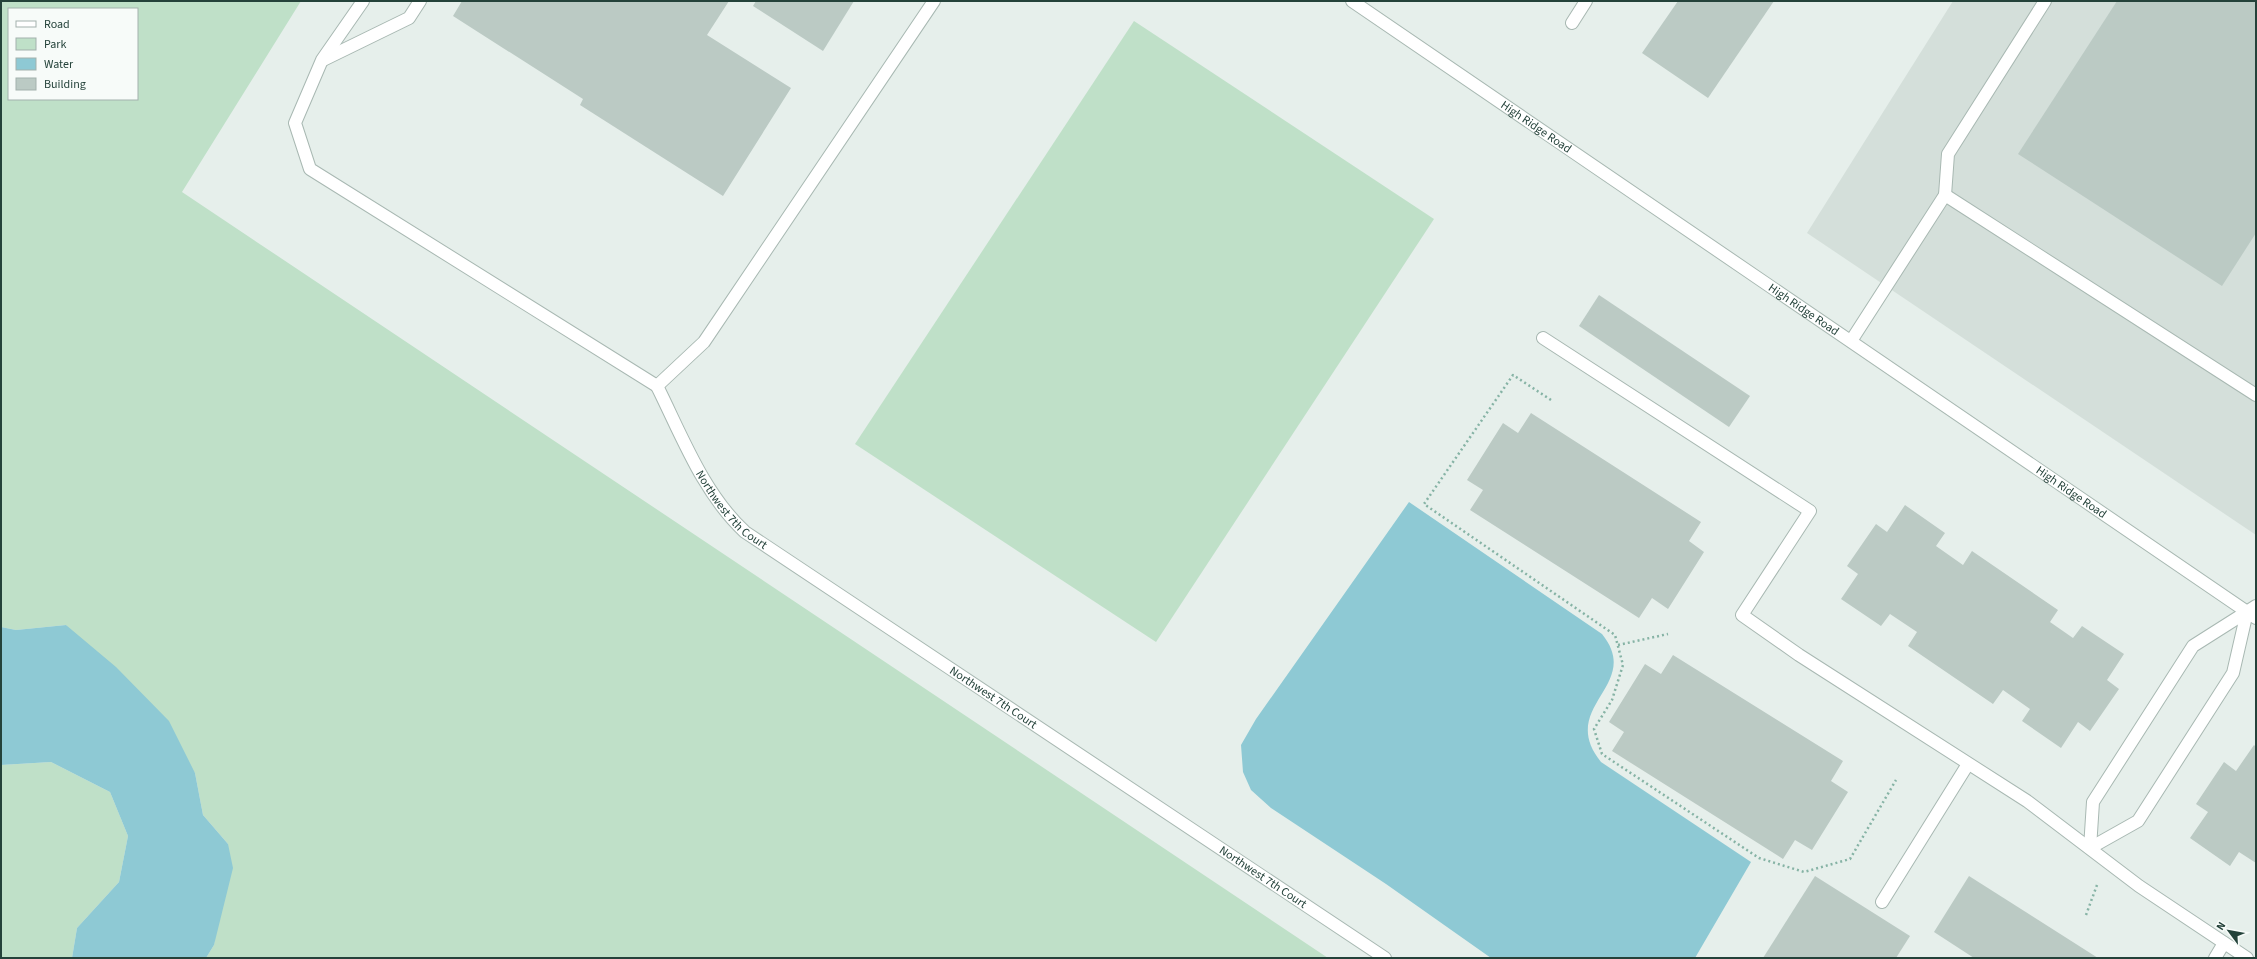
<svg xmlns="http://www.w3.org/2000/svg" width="2257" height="959" viewBox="0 0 2257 959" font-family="'Source Sans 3',sans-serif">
	<rect width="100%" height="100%" fill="#e6efeb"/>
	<!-- built -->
	<polygon fill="#d4dfda" points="1953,1 2256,1 2256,535 1807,233"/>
	<!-- green -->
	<g fill="#bfe0c8" fill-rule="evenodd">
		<path d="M1,1h300l-119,191 1146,766h-1122l8,-13 14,-101 -25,-29 -8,-42 -129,-148 -50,5 -15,-3zM9,9h128v90h-128z"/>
		<polygon points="1134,21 1434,219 1156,642 855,444"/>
		<polygon points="51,762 110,792 128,836 119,882 77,928 72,958 1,958 1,765"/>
	</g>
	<!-- water -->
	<g fill="#8ec9d4">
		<path d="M1409,502l193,132c42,52 -46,72 -1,128l150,100 -56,96h-204l-105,-74 -115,-76 -20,-18 -8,-18 -2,-27 15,-26z"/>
		<polygon points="66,625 116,667 169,721 195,773 203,815 228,844 233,868 214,945 206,958 72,958 77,928 119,882 128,836 110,792 51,762 1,765 1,627 16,630"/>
	</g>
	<!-- building -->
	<g fill="#bbcac4">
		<polygon points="462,1 729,1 707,35 791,88 723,196 580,105 583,99 453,16"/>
		<polygon points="756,1 854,1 823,51 753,6"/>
		<polygon points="1678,1 1774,1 1708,98 1642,53"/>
		<polygon points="2117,1 2256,1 2256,233 2222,286 2018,154"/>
		<polygon points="1599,295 1750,396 1729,427 1579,326"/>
		<polygon points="1531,413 1701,522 1689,541 1704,552 1668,609 1652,598 1639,618 1470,510 1483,490 1467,480 1503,423 1518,433"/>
		<polygon points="1905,505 1945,533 1936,546 1963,565 1972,551 2058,610 2050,622 2073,638 2082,626 2124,654 2107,680 2119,689 2090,731 2078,722 2061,748 2022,721 2030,709 2003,690 1993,704 1908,646 1917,632 1890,614 1881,626 1841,599 1858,574 1847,566 1876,524 1887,532"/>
		<polygon points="1673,655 1843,761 1831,781 1848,792 1812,850 1795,840 1783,859 1612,751 1624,732 1609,722 1645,664 1661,674"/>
		<polygon points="2254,745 2256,747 2256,863 2239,852 2230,866 2190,838 2208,812 2196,804 2224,762 2236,771"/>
		<polygon points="1815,876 1910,936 1896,958 1763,958"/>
		<polygon points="1969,876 2098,958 1974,958 1934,932"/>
	</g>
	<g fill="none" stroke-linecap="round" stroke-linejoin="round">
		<defs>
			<g id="minor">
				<polyline points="363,1 322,60 295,123 310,169 657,386"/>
				<path id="s1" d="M1352,1l904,617"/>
				<polyline points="1572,23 1586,1"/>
				<polyline points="323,60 409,18 420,1"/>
				<polyline points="1945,195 1948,154 2045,1"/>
				<polyline points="1543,338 1810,511 1742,615 1799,655 2027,801 2139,886 2247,958"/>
				<polyline points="1851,341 1945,195 2256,395"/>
				<path id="s2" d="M657,386c25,50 46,107 88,146l640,426"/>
				<polyline points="657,386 704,342 934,1"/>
				<polyline points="2090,848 2093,802 2193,646 2256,606"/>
				<polyline points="2090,848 2138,821 2233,673 2247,612"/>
				<polyline points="1882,902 1968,764"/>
				<polyline points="2215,958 2224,943"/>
			</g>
		</defs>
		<!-- minor casing -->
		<use href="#minor" stroke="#a8b8b2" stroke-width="14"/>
		<!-- path -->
		<g stroke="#86b3a5" stroke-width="2.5" stroke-dasharray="2 3" stroke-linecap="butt">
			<polyline points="1551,400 1513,375 1424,504 1615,635 1623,665 1612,700 1594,729 1602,754 1759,858 1804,872 1850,859 1896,780"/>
			<polyline points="1618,645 1668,634"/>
			<polyline points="2086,915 2097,885"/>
		</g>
		<!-- minor -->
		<use href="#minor" stroke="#fff" stroke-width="12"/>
	</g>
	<g text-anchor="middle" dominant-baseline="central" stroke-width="4" stroke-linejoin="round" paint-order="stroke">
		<!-- street labels -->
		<g font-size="12" fill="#24423a" stroke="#f7fbf9">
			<text stroke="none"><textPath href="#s1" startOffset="223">High Ridge Road</textPath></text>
			<text stroke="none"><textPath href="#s1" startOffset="547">High Ridge Road</textPath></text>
			<text stroke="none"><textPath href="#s1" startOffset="871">High Ridge Road</textPath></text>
			<text stroke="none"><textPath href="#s2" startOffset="146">Northwest 7th Court</textPath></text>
			<text stroke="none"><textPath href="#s2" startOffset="470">Northwest 7th Court</textPath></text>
			<text stroke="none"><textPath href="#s2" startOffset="794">Northwest 7th Court</textPath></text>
		</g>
	</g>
	<!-- border -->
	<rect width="2257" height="959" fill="none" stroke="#24423a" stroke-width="4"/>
	<!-- legend -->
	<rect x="8" y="8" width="130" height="92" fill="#f7fbf9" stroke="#a3b1ad"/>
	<rect x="16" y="21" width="20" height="6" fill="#ffffff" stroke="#a3b1ad"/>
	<text x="44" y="28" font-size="12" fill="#24423a">Road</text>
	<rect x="16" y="38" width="20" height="12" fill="#bfe0c8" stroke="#a3b1ad"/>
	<text x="44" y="48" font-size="12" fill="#24423a">Park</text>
	<rect x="16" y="58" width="20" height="12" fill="#8ec9d4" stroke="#a3b1ad"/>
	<text x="44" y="68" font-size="12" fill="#24423a">Water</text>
	<rect x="16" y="78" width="20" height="12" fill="#bbcac4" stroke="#a3b1ad"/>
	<text x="44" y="88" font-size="12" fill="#24423a">Building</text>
	<!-- north arrow -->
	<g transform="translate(2229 931) rotate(302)" stroke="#f7fbf9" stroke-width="3" paint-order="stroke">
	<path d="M0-3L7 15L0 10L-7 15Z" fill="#24423a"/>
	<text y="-6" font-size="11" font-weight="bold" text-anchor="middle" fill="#24423a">N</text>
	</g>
</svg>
